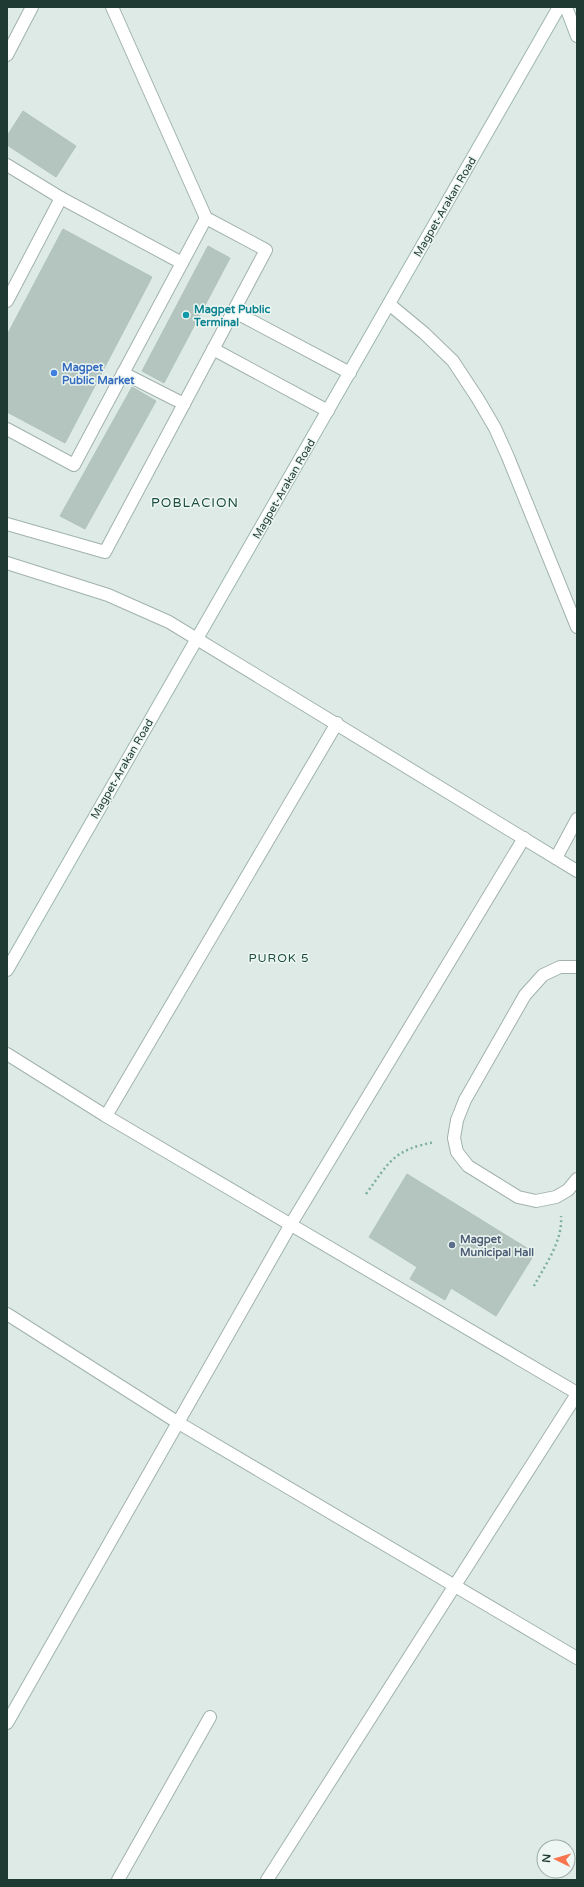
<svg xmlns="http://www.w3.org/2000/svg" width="584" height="1887" viewBox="0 0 584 1887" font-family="'Varela Round',sans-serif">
	<rect width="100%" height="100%" fill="#deeae5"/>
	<!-- building -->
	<g fill="#b3c5be" stroke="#b0c4bc">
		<polygon points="23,111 76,146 56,177 7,145 7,136"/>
		<polygon points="63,229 152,277 65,443 7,412 7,335"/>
		<polygon points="208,246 230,258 164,383 142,371"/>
		<polygon points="132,387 156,401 85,529 60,516"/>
		<polygon points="407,1174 535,1253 496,1316 451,1288 445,1300 410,1279 417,1267 369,1237"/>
	</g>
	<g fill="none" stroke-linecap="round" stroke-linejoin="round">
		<defs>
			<g id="lane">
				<polyline points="7,55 32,7"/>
				<polyline points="7,165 61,198 182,263"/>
				<polyline points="7,301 61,198"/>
				<polyline points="233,311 350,373"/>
				<polyline points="213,349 328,411"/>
				<polyline points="123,373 184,404"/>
				<polyline points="7,429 74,465 206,218"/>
				<polyline points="7,524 105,552 266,250 206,218 112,7"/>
				<polyline points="577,967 560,967 543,975 525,995 465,1100 457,1120 454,1138 457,1152 468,1166 518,1197 536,1201 556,1197 568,1190 577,1179"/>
			</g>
			<g id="street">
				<polyline points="389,304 424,333 453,361 478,399 495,428 508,457 577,627"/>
				<polyline points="7,563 108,595 169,622 577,871"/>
				<polyline points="556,858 577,819"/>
				<polyline points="7,1054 106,1116 577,1393"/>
				<polyline points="106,1116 337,723"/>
				<polyline points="7,1314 177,1422 577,1658"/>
				<polyline points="7,1723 291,1224 524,838"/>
				<polyline points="118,1880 210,1717"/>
				<polyline points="267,1880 577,1394"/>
			</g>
			<g id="secondary">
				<polyline points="566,7 577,36"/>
				<polyline points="7,970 559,7"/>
			</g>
		</defs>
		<!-- lane casing -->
		<use href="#lane" stroke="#a1b2ac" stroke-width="14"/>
		<!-- street casing -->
		<use href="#street" stroke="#a1b2ac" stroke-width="14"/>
		<!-- secondary casing -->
		<use href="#secondary" stroke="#9db6ad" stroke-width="14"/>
		<!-- path -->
		<g stroke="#7daf9f" stroke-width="2.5" stroke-dasharray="2 3" stroke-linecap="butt">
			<path d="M366,1194c24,-33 27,-44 69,-52"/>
			<path d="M534,1286c11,-21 29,-45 27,-70"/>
		</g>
		<!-- lane -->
		<use href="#lane" stroke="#fff" stroke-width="12"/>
		<!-- street -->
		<use href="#street" stroke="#fff" stroke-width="12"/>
		<!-- secondary -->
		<use href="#secondary" stroke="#fff" stroke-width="12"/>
	</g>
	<!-- markers -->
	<circle fill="#0f9aa8" stroke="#eef7f3" stroke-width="1.5" cx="186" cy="315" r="4"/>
	<circle fill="#3f7fe0" stroke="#eef7f3" stroke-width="1.5" cx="54" cy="373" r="4"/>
	<circle fill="#5c6f8a" stroke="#eef7f3" stroke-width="1.5" cx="452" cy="1245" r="4"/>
	<g text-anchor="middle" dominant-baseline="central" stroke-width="3" stroke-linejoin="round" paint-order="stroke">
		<!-- street labels -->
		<g font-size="11" fill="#1f3a33" stroke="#eef7f3">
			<text transform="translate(445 207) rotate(-60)">Magpet-Arakan Road</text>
			<text transform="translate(284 489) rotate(-60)">Magpet-Arakan Road</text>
			<text transform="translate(122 769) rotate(-60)">Magpet-Arakan Road</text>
		</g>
		<!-- culture labels -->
		<g font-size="11" font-weight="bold" fill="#0d838f" stroke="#eef7f3" text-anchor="start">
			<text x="194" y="309">Magpet Public<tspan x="194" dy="13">Terminal</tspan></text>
		</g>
		<!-- shop labels -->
		<g font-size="11" font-weight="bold" fill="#366cbe" stroke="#eef7f3" text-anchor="start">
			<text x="62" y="367">Magpet<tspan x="62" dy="13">Public Market</tspan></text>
		</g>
		<!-- service labels -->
		<g font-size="11" font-weight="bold" fill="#4e5e75" stroke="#eef7f3" text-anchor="start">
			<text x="460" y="1239">Magpet<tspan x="460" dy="13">Municipal Hall</tspan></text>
		</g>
		<!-- neighbourhood labels -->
		<g font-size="12" letter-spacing="1" fill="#1b4d40" stroke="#eef7f3">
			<text x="279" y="958">PUROK 5</text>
		</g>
		<!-- quarter labels -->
		<g font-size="13" letter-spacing="1" fill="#1b4d40" stroke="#eef7f3">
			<text x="195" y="503">POBLACION</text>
		</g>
	</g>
	<!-- border -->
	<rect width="584" height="1887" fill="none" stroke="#1f3a33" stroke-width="16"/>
	<!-- north arrow -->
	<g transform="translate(556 1859) rotate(275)"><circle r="19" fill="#eef7f3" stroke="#9baba6"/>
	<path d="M0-3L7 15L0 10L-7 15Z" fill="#f77650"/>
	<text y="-6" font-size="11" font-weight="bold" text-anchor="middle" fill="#1f3a33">N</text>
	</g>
</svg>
